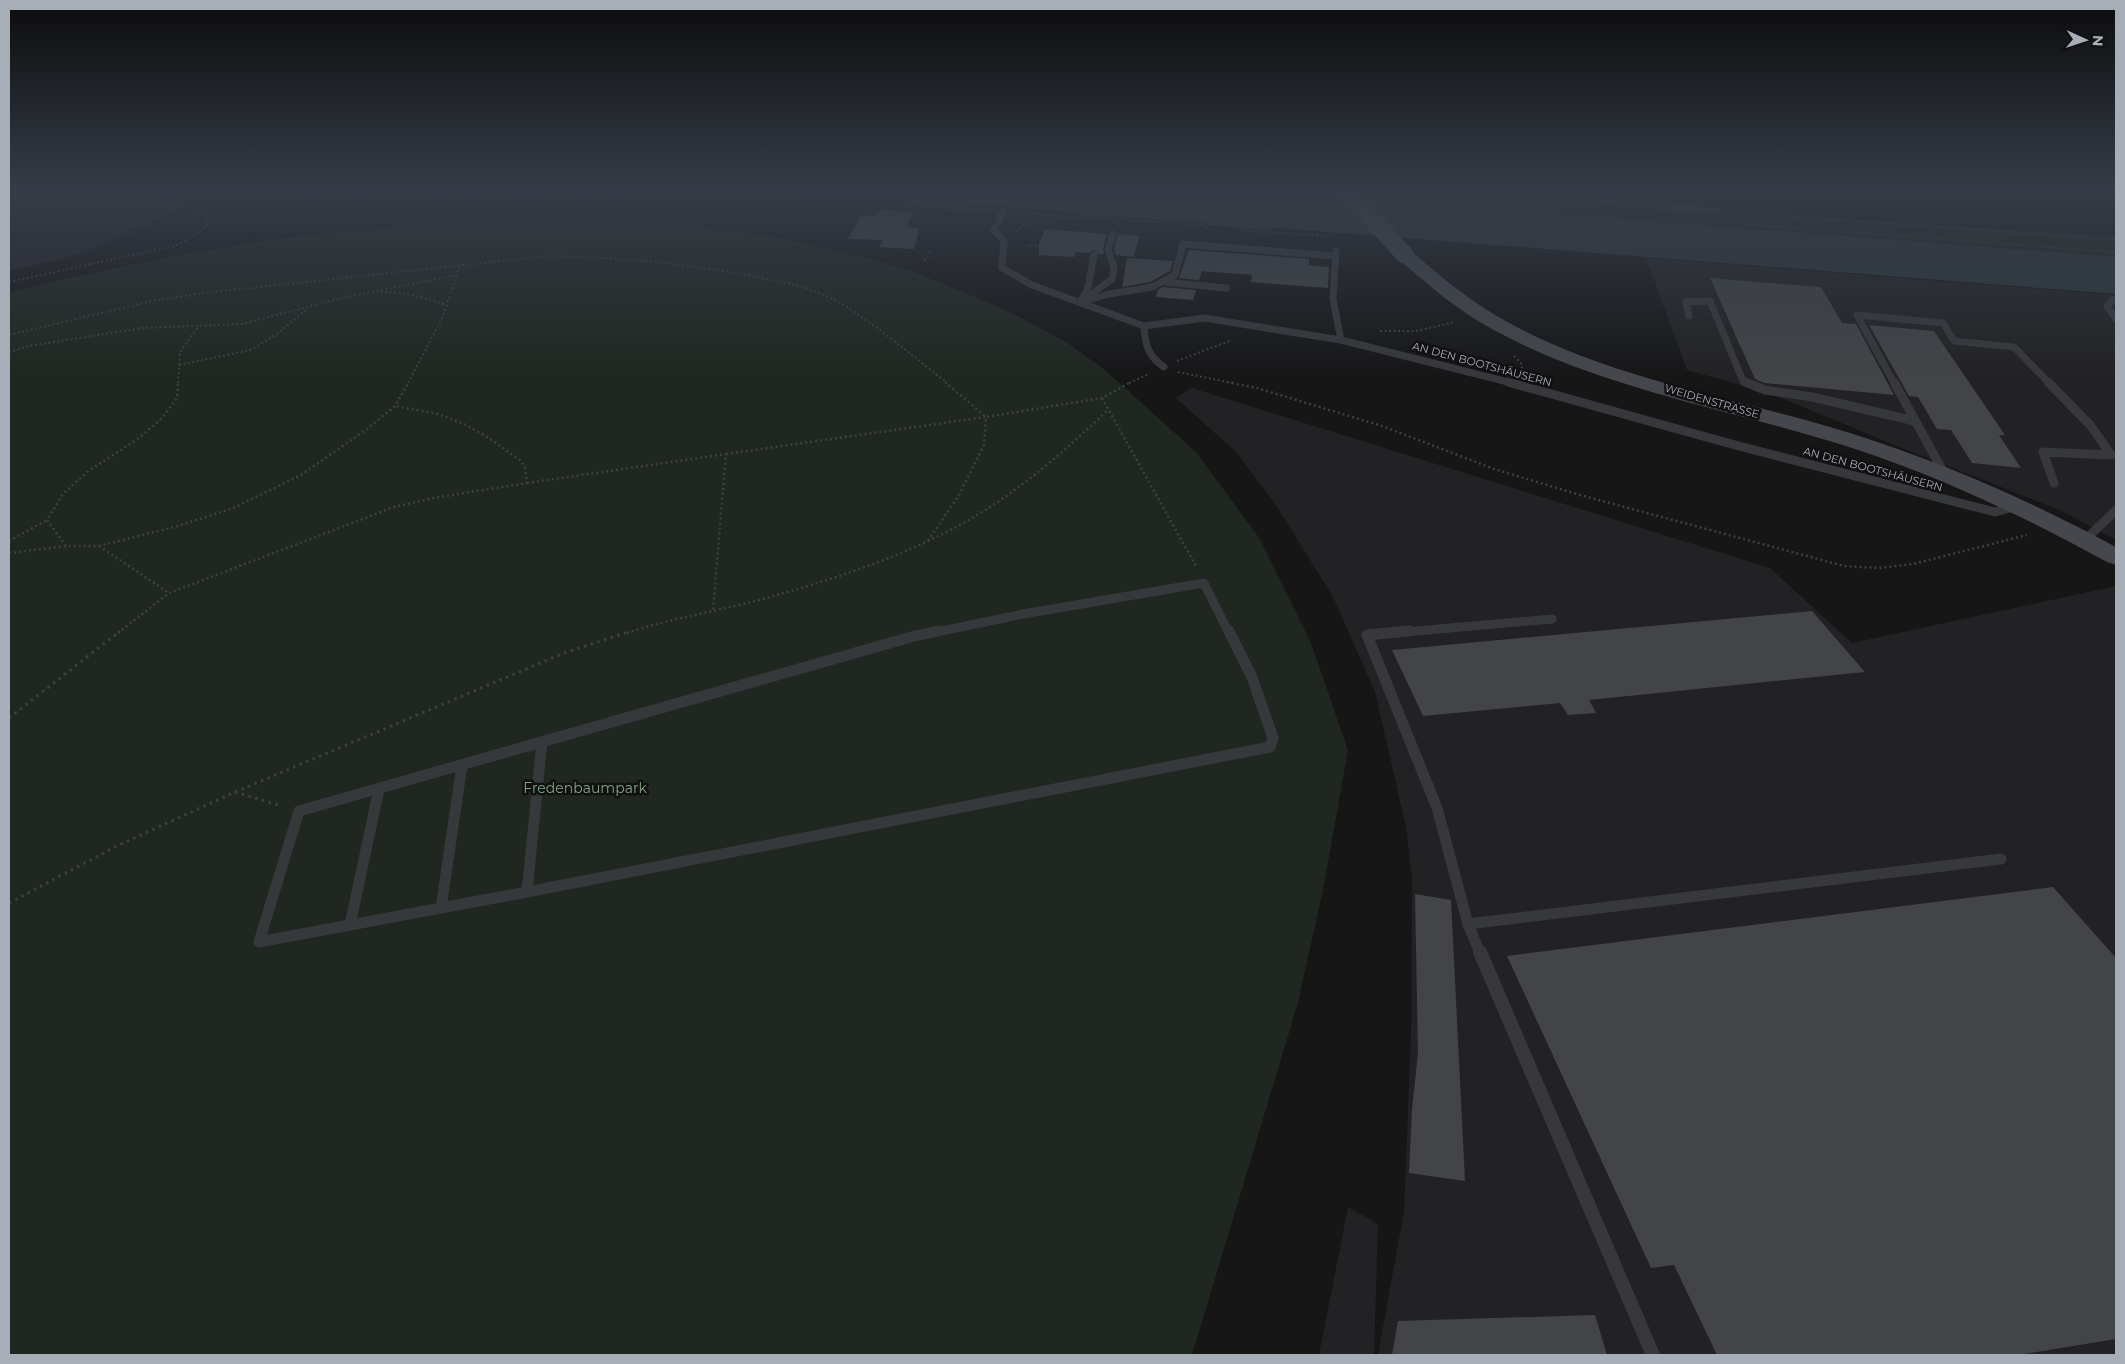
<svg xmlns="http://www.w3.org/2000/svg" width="2125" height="1364" viewBox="0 0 2125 1364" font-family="Montserrat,sans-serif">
	<rect width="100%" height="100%" fill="#161617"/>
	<!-- built -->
	<g fill="#222224">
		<polygon points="9,188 143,188 123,202 193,202 119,238 85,251 62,259 9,271"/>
		<polygon points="1646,258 2116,295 2116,540 2062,511 1897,446 1769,393 1687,370"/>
		<polygon points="1192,388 1770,568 1852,643 2116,586 2116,1355 1378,1355 1404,1211 1411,1035 1412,879 1406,827 1375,692 1333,597 1276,505 1236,452 1176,398"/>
		<polygon points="1348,1207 1378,1224 1374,1355 1319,1355"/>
	</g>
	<!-- green -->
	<g fill="#202720">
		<polygon points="1225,188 1330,188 1338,198"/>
		<polygon points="1364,188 1661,188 1675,208 2116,236 2116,257 1372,200"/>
		<path d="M507,219l99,1 86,6 44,5 54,9 88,21 34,10 53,22 49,21 52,28 39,28 91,82 64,87 51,104 37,107 -25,140 -26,116 -105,349h-1183v-1063c80,-19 160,-36 241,-49 85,-13 171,-18 257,-24z"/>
	</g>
	<!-- water -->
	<polygon fill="#2c363b" points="557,188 1225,188 2116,257 2116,294 1279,228 1271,228 1270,230 1210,225 1210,223 1102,215 1101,218 911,204 911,201 772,192"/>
	<!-- pier -->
	<polygon fill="#161617" points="931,201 1066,211 1083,213 1082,216 918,203 919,202"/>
	<!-- building -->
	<g fill="#424447">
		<polygon points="879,210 914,212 906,227 919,228 914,249 879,247 883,240 847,239 862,215 875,216"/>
		<polygon points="1045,229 1107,234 1103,248 1104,254 1099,254 1094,250 1089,253 1076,252 1074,257 1039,255 1039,244"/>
		<polygon points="1118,234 1139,236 1134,257 1116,255 1114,249"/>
		<polygon points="1189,250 1309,259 1309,265 1329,267 1328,288 1251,282 1252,275 1202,271 1199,280 1179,278"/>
		<polygon points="1127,258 1173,261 1170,271 1150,282 1122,287"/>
		<polygon points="1710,278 1821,287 1842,323 1856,324 1894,395 1764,383 1755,379"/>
		<polygon points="1163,287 1196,290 1193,300 1156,297 1158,290"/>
		<polygon points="1869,325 1934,331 2005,435 1999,435 2021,468 1972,463 1951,430 1937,429 1918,397 1909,396"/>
		<polygon points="1812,611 1865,672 1589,700 1596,713 1568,715 1560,703 1423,716 1392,650"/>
		<polygon points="2053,887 2116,958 2116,1339 2018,1355 1717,1355 1674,1265 1651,1268 1507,956"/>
		<polygon points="1415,894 1451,900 1465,1181 1409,1173 1412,1109 1418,1053"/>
		<polygon points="1595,1315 1607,1355 1392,1355 1398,1321"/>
	</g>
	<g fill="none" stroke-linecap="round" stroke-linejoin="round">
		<!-- path-far2 -->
		<g stroke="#3d3f43" stroke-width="2" stroke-dasharray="2 2.5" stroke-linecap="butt">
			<polyline points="145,188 153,193 192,195 766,199 804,197 985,211"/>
			<polyline points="1272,188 1324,193"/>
			<polyline points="1380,196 1583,211"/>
			<polyline points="902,203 919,203"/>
			<polyline points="1731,212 2116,240"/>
			<polyline points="1019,213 1105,220"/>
			<polyline points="1083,215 1107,218"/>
			<polyline points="1121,220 1195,224 1211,228"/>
			<polyline points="856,221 861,216"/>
			<polyline points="1726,223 2116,252"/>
			<polyline points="1200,224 1218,225"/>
			<polyline points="1240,230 1326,236"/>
			<polyline points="1016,231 1024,225 1028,214"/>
			<polyline points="1027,247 1028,245 1038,246"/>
			<polyline points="924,257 923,260 926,260 931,250"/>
			<polyline points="9,282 174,246 195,236 208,224 207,218 197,209 201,205 309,199 316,196"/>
			<polyline points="381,290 457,275"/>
			<polyline points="1380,331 1416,331 1455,322"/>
			<path d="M9,335l143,-34 52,-8 342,-37c67,1 134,7 200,19 31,6 63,11 91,26 11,6 21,14 32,21 27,20 52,40 78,61"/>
			<polyline points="9,352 29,346 142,328 242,324 337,299 378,291 409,294 447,305"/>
			<polyline points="1514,356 1521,363 1522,369"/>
			<polyline points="1177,361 1232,340"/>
			<polyline points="179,365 251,350 277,334 308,308"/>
			<polyline points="1178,372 1233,383"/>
			<polyline points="178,383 180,352 198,327"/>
			<polyline points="408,383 442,319 460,265"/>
			<polyline points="1129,383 1149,374"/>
		</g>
		<!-- path-far1 -->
		<g stroke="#3d3f43" stroke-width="2.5" stroke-dasharray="2 3" stroke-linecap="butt">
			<polyline points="945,382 986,417 1102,398 1131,382"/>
			<polyline points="1227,382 1257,388 1382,426 1494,469 1580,495 1844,566 1879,568 1913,564 2027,535"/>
			<polyline points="1102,398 1197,568"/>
			<polyline points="726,454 986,417 984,445 959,495 928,541"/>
			<polyline points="527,483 726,454 713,610"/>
			<polyline points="9,541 47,520"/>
			<polyline points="66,546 47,520 63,494 87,472 139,438 162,418 177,398 178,382"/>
			<polyline points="99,546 169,593"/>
			<polyline points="9,553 67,546 99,546 174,527 231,509 301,475 367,429 395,406 409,382"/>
			<polyline points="118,633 169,593 394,507 433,498 527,483 525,467 521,461 489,438 464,424 438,414 395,406"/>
			<path d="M627,633c45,-15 91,-22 136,-34 83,-23 168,-51 239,-100 39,-27 73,-58 107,-90"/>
		</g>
		<!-- path -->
		<g stroke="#3d3f43" stroke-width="3" stroke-dasharray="2.5 4.5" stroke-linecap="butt">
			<polyline points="9,718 120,631"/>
			<polyline points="235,792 282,806"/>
			<polyline points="9,903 117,846 235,792 564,653 631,631"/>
		</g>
		<!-- lane-far3 -->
		<g stroke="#37383c" stroke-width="7">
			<polyline points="1570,188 1615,202 1716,211"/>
			<polyline points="1003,212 994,230 1004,241 1002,268 1032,285 1144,326 1204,318 1341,340 1512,383"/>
			<polyline points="1336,251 1333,299 1341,340"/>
			<polyline points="1164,282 1226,288"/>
			<polyline points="1086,298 1112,279 1114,268 1108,249 1113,234"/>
			<polyline points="1082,299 1088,288 1094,255"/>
			<polyline points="2116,300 2112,300 2107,306 2116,319"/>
			<polyline points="1080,302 1109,294 1152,287 1175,275 1183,244 1335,256"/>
			<polyline points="1689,316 1686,302 1710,301 1743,381 1748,383"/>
			<path d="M1144,326c1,19 4,30 20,41"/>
			<polyline points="1894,383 1857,315 1943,323 1954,341 2014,347 2049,383"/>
		</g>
		<!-- lane-far2 -->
		<g stroke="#37383c" stroke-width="9">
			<polyline points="1508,382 1735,445 1995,512 2018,506"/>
			<polyline points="1745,382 1765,390 1812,397 1915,421"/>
			<polyline points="1894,382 1945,475"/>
			<polyline points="2048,382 2091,426 2111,455 2043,452 2054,483"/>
			<polyline points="2085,540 2116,510"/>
			<polyline points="932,633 1023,614 1204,583 1229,633"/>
			<polyline points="1394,633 1552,619"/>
		</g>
		<!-- lane-far1 -->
		<g stroke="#37383c" stroke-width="11">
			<polyline points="938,631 911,637 299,811 259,942 527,892 1270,747 1273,738 1252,677 1229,631"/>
			<polyline points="1409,631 1367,635 1437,808 1468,924"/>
			<polyline points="527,892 542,742"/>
			<polyline points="441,908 462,765"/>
			<polyline points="350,925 379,789"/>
			<polyline points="1480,953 1468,924 2001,859"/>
		</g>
		<!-- lane -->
		<polyline stroke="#37383c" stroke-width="14" points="1480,952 1653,1355"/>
		<!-- secondary -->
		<path fill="#45474c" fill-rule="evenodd" d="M1405,250l6,1c30,26 59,50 93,69 104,59 233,78 346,113 92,29 181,68 266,114v18l-9,-3c-88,-48 -178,-91 -274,-120 -114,-35 -235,-55 -341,-113 -35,-19 -64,-44 -93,-70l-3,-4 3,-4z"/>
		<!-- secondary-bridge -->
		<polyline stroke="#45474c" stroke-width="18" points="1343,188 1405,255"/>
	</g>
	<!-- sky -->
	<linearGradient id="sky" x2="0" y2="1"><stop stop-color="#0c0c0d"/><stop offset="0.5" stop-color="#363c47"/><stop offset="1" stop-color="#363c47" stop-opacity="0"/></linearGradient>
	<rect width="2125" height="379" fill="url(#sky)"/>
	<g text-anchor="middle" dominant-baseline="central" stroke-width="5" stroke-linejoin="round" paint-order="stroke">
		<!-- far-street labels -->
		<g font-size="11" fill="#a8aeb7" stroke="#111112">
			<text transform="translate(1482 364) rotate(15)">AN DEN BOOTSHÄUSERN</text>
			<text transform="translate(1712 401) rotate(16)">WEIDENSTRASSE</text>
			<text transform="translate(1873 469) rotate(15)">AN DEN BOOTSHÄUSERN</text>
		</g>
		<!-- park labels -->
		<g font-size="14" fill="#80a27f" stroke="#111112">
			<text x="585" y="788">Fredenbaumpark</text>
		</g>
	</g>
	<!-- border -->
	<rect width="2125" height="1364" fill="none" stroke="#a8aeb7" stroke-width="20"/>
	<!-- north arrow -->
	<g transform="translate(2085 40) rotate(93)" stroke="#111112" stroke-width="4" paint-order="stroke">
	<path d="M0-4L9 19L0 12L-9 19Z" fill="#a8aeb7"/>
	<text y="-8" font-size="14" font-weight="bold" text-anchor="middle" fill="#a8aeb7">N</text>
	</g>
</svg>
